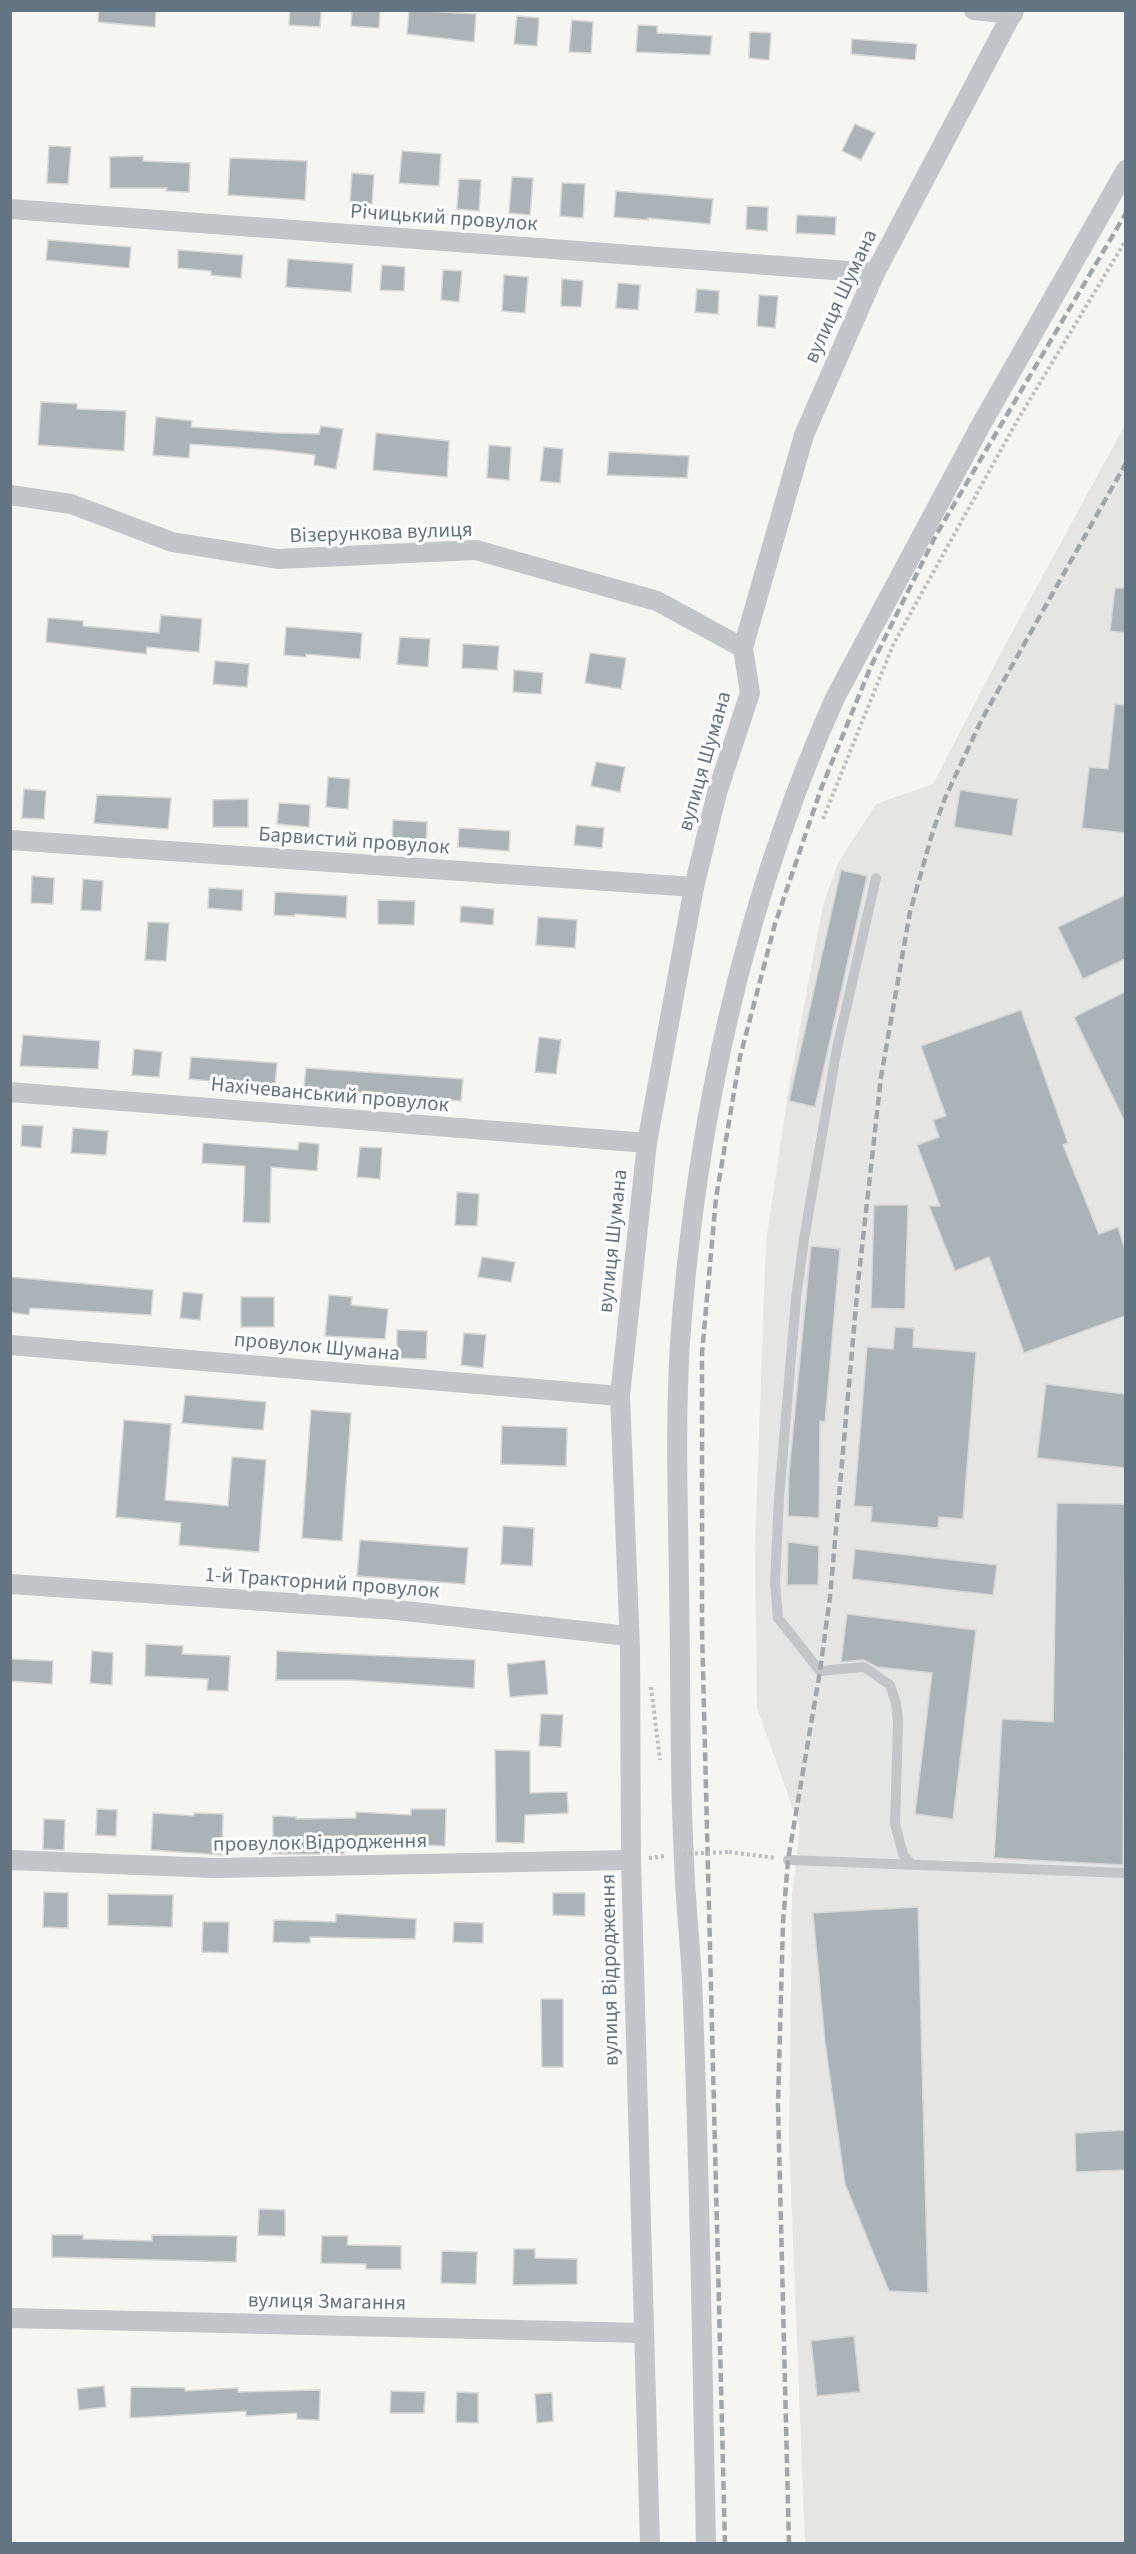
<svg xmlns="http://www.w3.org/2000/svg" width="1136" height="2554" viewBox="0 0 1136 2554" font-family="'Source Sans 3',sans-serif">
	<rect width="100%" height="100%" fill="#f5f5f1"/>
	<!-- built -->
	<polygon fill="#e5e6e4" points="1125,425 1125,2543 805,2543 789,2139 792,1895 800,1828 757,1708 755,1545 766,1241 790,1080 823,905 838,863 876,804 933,784 1004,647"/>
	<!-- building -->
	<g fill="#abb3b7" stroke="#d6d6d4" stroke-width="1.5">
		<polygon points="99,10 156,10 155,27 98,22"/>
		<polygon points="290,10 321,10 320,27 289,25"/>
		<polygon points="352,10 380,10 379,28 351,26"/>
		<polygon points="409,10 476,14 474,42 407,34"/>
		<polygon points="517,16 539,18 537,46 514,44"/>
		<polygon points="572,20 593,22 591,53 569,52"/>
		<polygon points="638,25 657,26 657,33 712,36 710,55 636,52"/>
		<polygon points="750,32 771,33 769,60 749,58"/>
		<polygon points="852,39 917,44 915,60 851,54"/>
		<polygon points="855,124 875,133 861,160 842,151"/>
		<polygon points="49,146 71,147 68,184 47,183"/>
		<polygon points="402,151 441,154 439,186 399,183"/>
		<polygon points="143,156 143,161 190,163 189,192 166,191 167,188 110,188 110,157"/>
		<polygon points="230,158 307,161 305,200 228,195"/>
		<polygon points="352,173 374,175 372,204 350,203"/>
		<polygon points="512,177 533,178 530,215 509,213"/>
		<polygon points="459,179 481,180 479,211 457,209"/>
		<polygon points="562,183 585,184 583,218 560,216"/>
		<polygon points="616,191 713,199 710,224 648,218 648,220 614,217"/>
		<polygon points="747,206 768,207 767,231 746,229"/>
		<polygon points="797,215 836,217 835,235 796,233"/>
		<polygon points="48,240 131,247 129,268 46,260"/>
		<polygon points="178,250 243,255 241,278 211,275 211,271 178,268"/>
		<polygon points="288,259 353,264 351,292 286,287"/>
		<polygon points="382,265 405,267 404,291 380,290"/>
		<polygon points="443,270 462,271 459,302 441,300"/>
		<polygon points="504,275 528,277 525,313 502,311"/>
		<polygon points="562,279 583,281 581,307 561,306"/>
		<polygon points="618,283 640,285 638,310 616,308"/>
		<polygon points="697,289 719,291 718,314 695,312"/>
		<polygon points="759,295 778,296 775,328 757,326"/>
		<polygon points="41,402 77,404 77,409 126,411 124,451 38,445"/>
		<polygon points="156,417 192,421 191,427 276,433 319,434 321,426 343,429 336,469 314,465 315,455 274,450 190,444 189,458 153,455"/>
		<polygon points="376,433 449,441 447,477 373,470"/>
		<polygon points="489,445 511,447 509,480 487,478"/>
		<polygon points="544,447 563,449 560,483 540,481"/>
		<polygon points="609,452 689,456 687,478 607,475"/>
		<polygon points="1115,588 1125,588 1125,633 1110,631"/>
		<polygon points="161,615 202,619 199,652 147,647 146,654 46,642 48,618 83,621 83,626 159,633"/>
		<polygon points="286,627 362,633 360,659 306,654 306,657 284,655"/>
		<polygon points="400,637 430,639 428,667 397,664"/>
		<polygon points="463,644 499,646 497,670 462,668"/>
		<polygon points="590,653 626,658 621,689 585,683"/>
		<polygon points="215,661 249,664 247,687 213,684"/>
		<polygon points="514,670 543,673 541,694 513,692"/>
		<polygon points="1115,704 1125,705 1125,833 1082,828 1089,767 1108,769"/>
		<polygon points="596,762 625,767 620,792 591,786"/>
		<polygon points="328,777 350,779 348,809 326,807"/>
		<polygon points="24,789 46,791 44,819 22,818"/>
		<polygon points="960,790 1018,799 1012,836 954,827"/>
		<polygon points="97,795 171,798 168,829 94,823"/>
		<polygon points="248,799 248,827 213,827 213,800"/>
		<polygon points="279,803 310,805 309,827 277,824"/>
		<polygon points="393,820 427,822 426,848 392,846"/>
		<polygon points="576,825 604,828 602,848 574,845"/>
		<polygon points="459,828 510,831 509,851 458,847"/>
		<polygon points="841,870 867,876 815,1107 789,1101"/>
		<polygon points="32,876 54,878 53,904 31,903"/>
		<polygon points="83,879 103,881 101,911 81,910"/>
		<polygon points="209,888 243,890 242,911 208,908"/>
		<polygon points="275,892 347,896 346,918 295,914 294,916 274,915"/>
		<polygon points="1125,895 1125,959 1083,979 1058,927"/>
		<polygon points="378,900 415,901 414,925 378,924"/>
		<polygon points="461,906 494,909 493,925 460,922"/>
		<polygon points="538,917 577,920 575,948 536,945"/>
		<polygon points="148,922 169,923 166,961 145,960"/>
		<polygon points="1125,992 1125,1122 1074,1017"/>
		<polygon points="1021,1010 1068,1143 1063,1145 1099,1234 1118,1227 1125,1249 1125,1316 1024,1353 989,1257 955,1271 929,1206 940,1206 917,1145 939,1137 933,1120 946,1116 921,1046"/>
		<polygon points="23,1035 100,1041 98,1069 20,1066"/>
		<polygon points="539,1037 561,1040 556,1074 535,1072"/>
		<polygon points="134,1049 162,1052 159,1077 132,1075"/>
		<polygon points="191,1057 277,1063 275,1086 189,1079"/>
		<polygon points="306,1068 463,1079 461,1101 304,1088"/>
		<polygon points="22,1125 43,1126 41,1148 21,1146"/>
		<polygon points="73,1128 108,1131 106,1155 71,1153"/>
		<polygon points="299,1142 319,1144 317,1171 271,1167 270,1223 243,1222 245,1166 202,1163 203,1143 298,1150"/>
		<polygon points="360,1147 382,1148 380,1179 357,1177"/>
		<polygon points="457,1192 479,1194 477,1226 455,1225"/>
		<polygon points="874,1205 908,1205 905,1309 871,1308"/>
		<polygon points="811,1246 840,1249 825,1422 820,1421 819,1518 788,1516 789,1473"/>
		<polygon points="482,1257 515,1262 511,1282 478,1277"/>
		<polygon points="10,1277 153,1290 151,1315 30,1308 29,1315 10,1312"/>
		<polygon points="183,1292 203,1294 200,1320 180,1318"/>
		<polygon points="329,1295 352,1297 351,1305 388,1309 385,1339 325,1336"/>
		<rect x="241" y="1297" width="33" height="30"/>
		<polygon points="895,1327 914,1328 913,1347 976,1352 963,1519 939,1517 938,1528 871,1522 872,1507 854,1506 867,1347 893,1349"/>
		<polygon points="397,1330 427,1331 426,1359 397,1358"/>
		<polygon points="464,1333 486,1335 483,1368 461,1365"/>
		<polygon points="1046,1384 1125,1394 1125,1468 1037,1458"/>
		<polygon points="185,1395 266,1402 263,1430 182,1423"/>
		<polygon points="311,1410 351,1413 342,1541 302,1538"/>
		<polygon points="124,1420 171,1424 165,1500 228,1506 232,1457 266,1460 259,1552 179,1545 181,1523 116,1517"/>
		<polygon points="502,1426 567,1428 566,1466 501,1464"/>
		<polygon points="1057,1503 1125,1504 1123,1865 994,1858 1002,1719 1053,1722"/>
		<polygon points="503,1526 534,1528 532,1566 501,1564"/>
		<polygon points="360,1540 468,1548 465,1584 357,1576"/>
		<polygon points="788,1542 819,1546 818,1585 787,1585"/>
		<polygon points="855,1549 997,1565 993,1595 852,1579"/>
		<polygon points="847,1614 976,1630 953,1819 915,1814 932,1673 877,1667 864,1660 841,1662"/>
		<polygon points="146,1644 183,1646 182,1654 230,1656 228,1691 207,1690 208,1679 145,1676"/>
		<polygon points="92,1651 113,1653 112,1685 90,1683"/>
		<polygon points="277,1651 475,1660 474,1688 349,1680 276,1680"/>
		<polygon points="10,1659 53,1661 52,1684 10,1681"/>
		<polygon points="545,1660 548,1694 510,1697 507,1664"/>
		<polygon points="541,1714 563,1715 561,1747 539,1746"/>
		<polygon points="495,1750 530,1751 530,1793 567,1792 568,1813 525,1815 524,1843 496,1842"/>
		<polygon points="97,1809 117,1810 116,1836 96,1835"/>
		<polygon points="411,1809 446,1809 445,1846 343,1841 344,1854 273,1854 273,1816 296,1817 296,1819 356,1818 356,1812 411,1815"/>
		<polygon points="153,1813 194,1816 194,1813 223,1814 222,1855 151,1850"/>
		<polygon points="44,1819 65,1820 64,1850 43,1849"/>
		<polygon points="44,1892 68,1893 68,1928 43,1927"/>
		<polygon points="553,1893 585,1893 585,1916 553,1915"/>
		<polygon points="108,1894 173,1895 172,1927 108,1925"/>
		<polygon points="918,1907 928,2293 889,2291 845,2184 825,2042 813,1913"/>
		<polygon points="336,1914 416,1919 415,1939 310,1937 310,1943 273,1942 274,1920 336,1922"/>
		<polygon points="203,1922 229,1922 228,1953 202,1952"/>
		<polygon points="454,1922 483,1923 483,1943 453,1942"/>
		<polygon points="541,1999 563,1999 563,2067 542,2067"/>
		<polygon points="1125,2130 1125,2170 1076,2172 1075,2133"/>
		<polygon points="259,2209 285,2210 285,2236 258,2235"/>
		<polygon points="52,2235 83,2235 83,2239 152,2241 152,2235 237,2236 236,2262 52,2257"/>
		<polygon points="322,2236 348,2236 347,2245 401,2246 401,2269 366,2269 366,2264 321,2263"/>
		<polygon points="514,2249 535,2249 535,2258 577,2259 577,2284 513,2285"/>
		<polygon points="442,2251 477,2252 476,2284 441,2283"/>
		<polygon points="854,2336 860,2392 817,2396 811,2341"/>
		<polygon points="104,2386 106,2407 79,2410 77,2389"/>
		<polygon points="131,2387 185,2388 185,2391 238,2388 238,2392 320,2390 319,2420 297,2419 297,2413 246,2416 246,2411 130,2418"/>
		<polygon points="391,2391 425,2392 424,2413 390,2413"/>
		<polygon points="457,2392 478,2393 478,2423 456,2422"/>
		<polygon points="552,2393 553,2421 537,2423 535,2394"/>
	</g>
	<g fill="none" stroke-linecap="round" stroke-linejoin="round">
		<!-- path -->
		<g stroke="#bcbec0" stroke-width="4" stroke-dasharray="3 3" stroke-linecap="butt">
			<polyline points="823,819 893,645 1017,421 1126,240"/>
			<polyline points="651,1687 660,1760"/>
			<polyline points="729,1852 776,1858"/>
			<polyline points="649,1858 666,1856"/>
		</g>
		<!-- lane -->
		<g stroke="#c2c6c9" stroke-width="10">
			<polyline points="876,878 837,1048 804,1239 796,1299 779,1498 775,1582 778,1618 820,1671 864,1667 890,1685 896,1703 898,1722 895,1824 903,1854 911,1864"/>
			<polyline points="788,1860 1126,1873"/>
		</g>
		<!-- street -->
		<g stroke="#c2c6c9" stroke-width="20">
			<polyline points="974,10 1013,14"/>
			<polyline points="10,209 875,273"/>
			<polyline points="10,495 71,504 172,542 278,559 476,550 657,601 743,648"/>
			<polyline points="10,840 694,887"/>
			<polyline points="10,1092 647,1143"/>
			<polyline points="10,1345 620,1396"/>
			<polyline points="10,1584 396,1610 628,1636"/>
			<polyline points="10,1860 215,1868 631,1860"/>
			<polyline points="10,2318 643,2333"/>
			<polyline points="650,2544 631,1860 630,1648 620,1396 647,1143 694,887 717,793 750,693 743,648 804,435 875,273 1014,10"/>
			<path d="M706,2544c-4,-188 -6,-376 -14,-564 -2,-40 -7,-81 -8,-121 -5,-91 -3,-182 -5,-273 -1,-81 -4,-163 1,-244 16,-221 64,-441 155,-644l147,-275 144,-253"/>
		</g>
		<!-- rail -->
		<g stroke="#a0a7ac" stroke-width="4.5" stroke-dasharray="9 4.5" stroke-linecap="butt">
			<polyline points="725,2544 702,1630 702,1353 716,1198 740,1057 775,924 821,789 871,666 936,535 1126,213"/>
			<polyline points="789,2544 778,2104 783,1923 788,1860 820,1671 830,1597 858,1283 881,1077 910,912 933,831 945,798 982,719 1126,463"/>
		</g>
		<!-- path-bridge -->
		<polyline stroke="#bcbec0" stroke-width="4" stroke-dasharray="3 3" stroke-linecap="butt" points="683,1854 729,1852"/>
	</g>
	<g text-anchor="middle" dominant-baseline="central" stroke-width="6" stroke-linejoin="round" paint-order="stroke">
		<!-- street labels -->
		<g font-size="21" fill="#637582" stroke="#fff">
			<text transform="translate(444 217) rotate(4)">Річицький провулок</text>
			<text transform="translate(840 296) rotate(-65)">вулиця Шумана</text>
			<text transform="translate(381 532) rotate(-2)">Візерункова вулиця</text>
			<text transform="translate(704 761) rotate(-74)">вулиця Шумана</text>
			<text transform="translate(354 840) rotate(4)">Барвистий провулок</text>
			<text transform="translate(330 1094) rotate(5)">Нахічеванський провулок</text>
			<text transform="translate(612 1241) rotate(-84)">вулиця Шумана</text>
			<text transform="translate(317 1346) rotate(5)">провулок Шумана</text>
			<text transform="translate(322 1582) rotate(4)">1-й Тракторний провулок</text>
			<text transform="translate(320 1842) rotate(-1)">провулок Відродження</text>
			<text transform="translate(609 1970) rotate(-91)">вулиця Відродження</text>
			<text transform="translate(327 2301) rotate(1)">вулиця Змагання</text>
		</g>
	</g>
	<!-- border -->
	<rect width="1136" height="2554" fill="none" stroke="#637582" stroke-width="24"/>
</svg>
